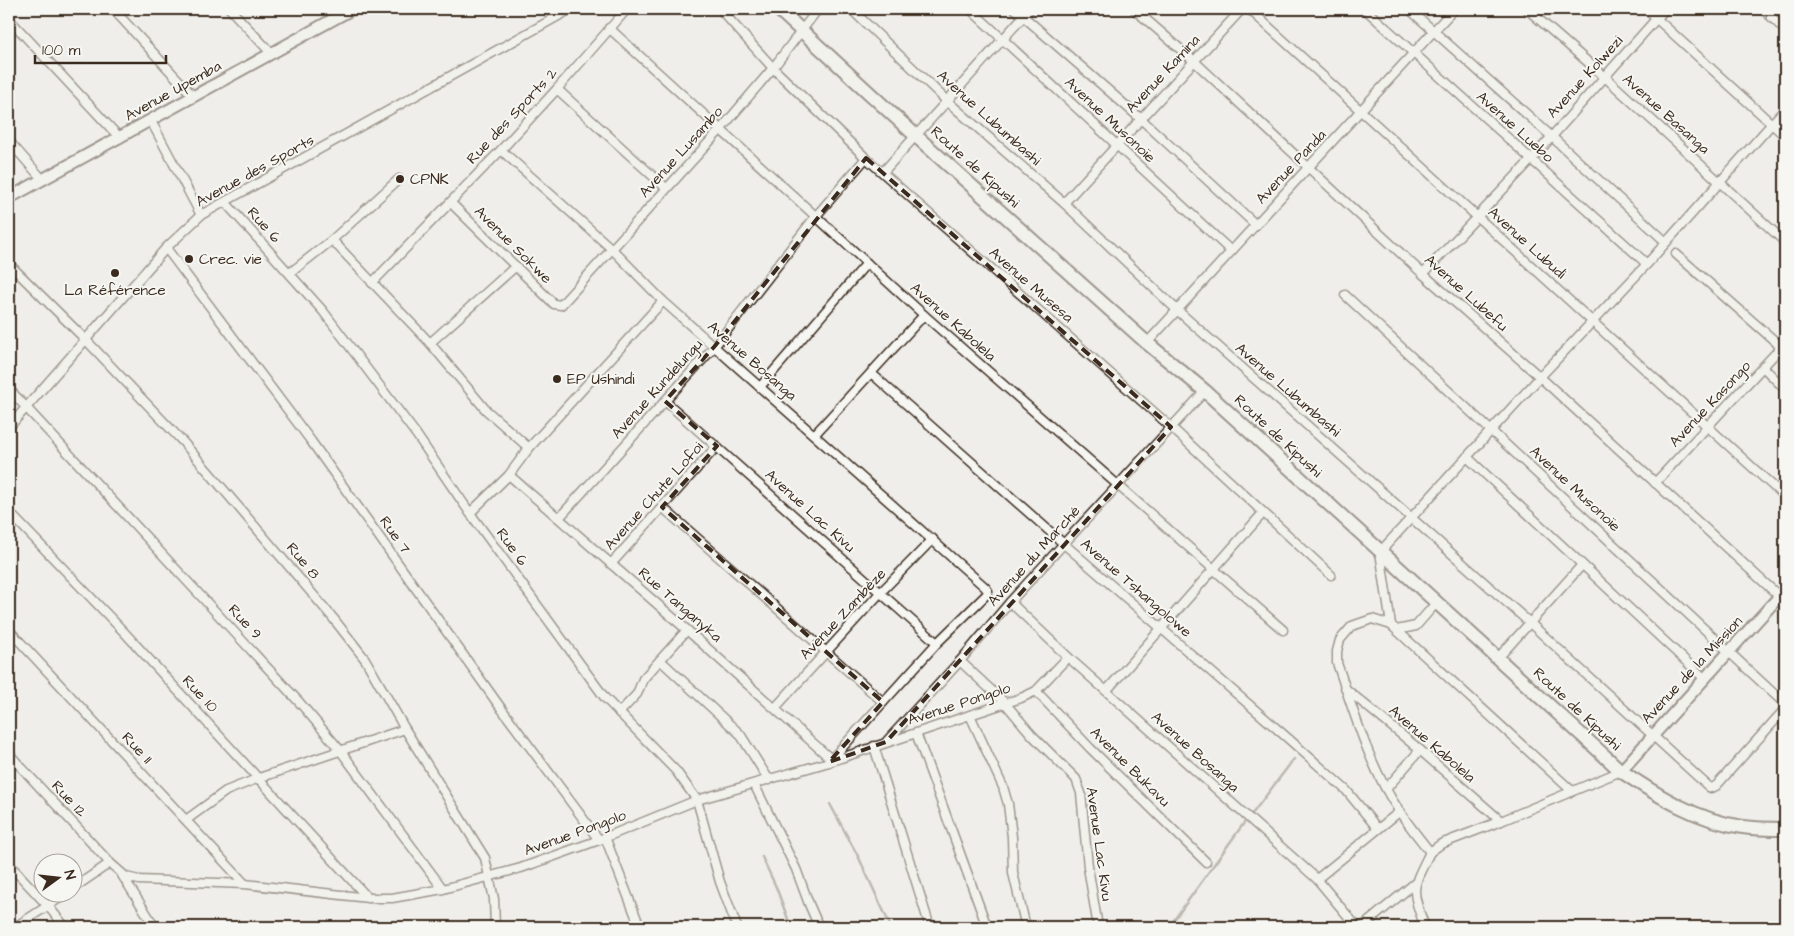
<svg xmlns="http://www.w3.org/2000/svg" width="1794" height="936" viewBox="0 0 1794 936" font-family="'Architects Daughter',sans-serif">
	<rect width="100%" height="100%" fill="#efeeea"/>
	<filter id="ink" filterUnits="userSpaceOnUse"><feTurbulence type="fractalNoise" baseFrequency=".02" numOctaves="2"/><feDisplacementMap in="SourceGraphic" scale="10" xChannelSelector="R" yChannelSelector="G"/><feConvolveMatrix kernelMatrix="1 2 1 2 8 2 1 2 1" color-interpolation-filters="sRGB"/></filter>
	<g filter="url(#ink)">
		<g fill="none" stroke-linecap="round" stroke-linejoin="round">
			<!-- stream -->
			<g stroke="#81766d" stroke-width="2.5">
				<polyline points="830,804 859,858 891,927"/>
				<polyline points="1252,814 1294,759"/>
				<polyline points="762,857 776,887 791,927"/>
				<polyline points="1093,927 1093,918"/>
				<polyline points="1169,927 1244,823"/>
			</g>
			<defs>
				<g id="minor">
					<polyline points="113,9 194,97"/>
					<polyline points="230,9 272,54"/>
					<polyline points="720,9 773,68 866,158 1171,427 1331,575"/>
					<polyline points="851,9 947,101 1064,203 1177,310 1530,623 1709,787 1711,788 1716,786 1785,709"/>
					<polyline points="970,9 1231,251"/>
					<polyline points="1015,9 1141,119 1256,225"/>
					<polyline points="1134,9 1194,61 1423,274 1540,377 1780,597"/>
					<polyline points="1249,9 1785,497"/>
					<polyline points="1365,9 1647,264"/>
					<polyline points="1409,9 1551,136 1666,242"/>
					<polyline points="1527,9 1605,77 1785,242"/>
					<polyline points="1646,9 1785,136"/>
					<polyline points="1763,9 1785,30"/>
					<polyline points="9,19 120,138"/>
					<polyline points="609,28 924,315 1283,630"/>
					<polyline points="557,89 666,188"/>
					<polyline points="151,121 201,215"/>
					<polyline points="9,141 43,180"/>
					<polyline points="501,150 612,249 663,301 985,587 988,591 987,594 937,643 829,762"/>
					<polyline points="883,172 1030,9"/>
					<polyline points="225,202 323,311 416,434 470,513 605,698 676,771 697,800 720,882 737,927"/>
					<polyline points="451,203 554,304 561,305 721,129 773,68 818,9"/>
					<polyline points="1064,203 1242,9"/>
					<polyline points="332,240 430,343 486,410 529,448"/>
					<polyline points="166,248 311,441 498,704 599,840"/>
					<polyline points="1676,254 1785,350"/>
					<polyline points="9,264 86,340 183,442 333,618 365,659 405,729 485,858 494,899 495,927"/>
					<polyline points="290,273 332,240 399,179"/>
					<polyline points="1423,274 1531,160 1665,9"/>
					<polyline points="372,283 501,150 557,89 627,9"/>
					<polyline points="1345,295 1785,704"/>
					<polyline points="430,343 516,266"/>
					<polyline points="1147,343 1454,9"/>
					<polyline points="1763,367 1785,389"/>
					<polyline points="871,373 1064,544 1291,741 1346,790 1378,829"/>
					<polyline points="760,387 867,263"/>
					<polyline points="9,389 300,703 340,750 443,889"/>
					<polyline points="665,401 937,643"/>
					<polyline points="9,427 166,248 201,215 571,9"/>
					<polyline points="815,434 924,315"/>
					<polyline points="1467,457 1705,679"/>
					<polyline points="509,475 687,630 831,759"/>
					<polyline points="1655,483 1785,343"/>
					<polyline points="662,507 883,702"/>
					<polyline points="9,512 124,632 368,898"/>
					<polyline points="470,513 509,475 529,448 663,301"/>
					<polyline points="559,518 714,347 816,216 866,158"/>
					<polyline points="611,564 717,446"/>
					<polyline points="1010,602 1068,657 1317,879 1357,927"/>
					<path d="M1391,625l-19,-6 -20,7 -12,14 -3,11v12c17,49 33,106 63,149 9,14 20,27 30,40"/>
					<polyline points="9,630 245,884"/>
					<polyline points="1397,630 1416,626 1437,602"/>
					<polyline points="1498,658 1582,565"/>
					<polyline points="660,660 740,734 769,780"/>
					<polyline points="960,661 1005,703 1032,735 1076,779 1081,793 1088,867 1098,927"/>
					<polyline points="1346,689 1420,750 1501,821"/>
					<polyline points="1107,690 1263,513"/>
					<polyline points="1036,691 1090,748 1206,862"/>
					<polyline points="775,708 880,593 933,539"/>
					<polyline points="619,713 637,694 643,679 687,630"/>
					<polyline points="970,715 1003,787 1008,804 1012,837 1013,873 1026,927"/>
					<polyline points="916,733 987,927"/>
					<polyline points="887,741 960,661 1010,602 1205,391"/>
					<polyline points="874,746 929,924"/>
					<polyline points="9,754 110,863 126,877 139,880 245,884 368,898 392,898 443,889 521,868 599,840 697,800 829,762 1021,698 1036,691 1068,657"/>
					<polyline points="754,784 796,869 809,904 819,927"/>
					<polyline points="1386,789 1420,750"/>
					<polyline points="1572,791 1391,625 1380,552 1540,377 1647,264 1785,109"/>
					<polyline points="186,820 226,791 259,778 405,729"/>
					<polyline points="605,837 640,927"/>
					<polyline points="9,864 48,906 65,927"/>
					<polyline points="122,875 155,927"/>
					<polyline points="1317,879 1399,812"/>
					<polyline points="72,889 110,863"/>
					<polyline points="15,927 66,894"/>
					<polyline points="1362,927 1415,883"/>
					<path d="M1425,927c-15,-40 -13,-38 5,-75l11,-8 60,-23 120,-50"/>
				</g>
				<g id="tertiary">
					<polyline points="9,198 352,9"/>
					<polyline points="1621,771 1785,590"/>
				</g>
				<path id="trunk" d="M778,9l138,127 231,207 58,48 416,380c37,25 77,50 122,56 14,2 28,2 42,2"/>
			</defs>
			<!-- minor casing -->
			<use href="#minor" stroke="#3b2a1e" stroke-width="11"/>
			<!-- tertiary casing -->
			<use href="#tertiary" stroke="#3b2a1e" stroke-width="14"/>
			<!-- trunk casing -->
			<use href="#trunk" stroke="#3b2a1e" stroke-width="16"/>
			<!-- minor -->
			<use href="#minor" stroke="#f6f6f2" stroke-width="8"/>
			<!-- tertiary -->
			<use href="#tertiary" stroke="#f6f6f2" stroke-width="10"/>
			<!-- trunk -->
			<use href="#trunk" stroke="#f6f6f2" stroke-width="12"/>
		</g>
	</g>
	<!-- marked area -->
	<path d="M0 0H1794V936H0ZM866,158l305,269 -285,315 -57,20 54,-60 -221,-195 55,-61 -52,-45 49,-54z" fill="#efeeea" fill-opacity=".55" fill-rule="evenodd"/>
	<path fill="none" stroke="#3b2a1e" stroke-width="4" stroke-dasharray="10 6" stroke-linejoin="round" d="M866,158l305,269 -285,315 -57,20 54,-60 -221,-195 55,-61 -52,-45 49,-54z"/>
	<!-- markers -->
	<g fill="#3b2a1e" stroke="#f6f6f2" stroke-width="2">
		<circle cx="400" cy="179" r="5"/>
		<circle cx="189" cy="259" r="5"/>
		<circle cx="115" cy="273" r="5"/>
		<circle cx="557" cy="379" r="5"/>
	</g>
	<g text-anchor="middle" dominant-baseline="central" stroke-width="4" stroke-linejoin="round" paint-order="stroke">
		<!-- street labels -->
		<g font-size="15" fill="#3b2a1e" stroke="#f6f6f2">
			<text transform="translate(1163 74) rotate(-47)">Avenue Kamina</text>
			<text transform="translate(1585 77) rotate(-48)">Avenue Kolwezi</text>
			<text transform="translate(173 91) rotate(-29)">Avenue Upemba</text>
			<text transform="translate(1666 114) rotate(42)">Avenue Basanga</text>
			<text transform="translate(512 116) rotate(-47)">Rue des Sports 2</text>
			<text transform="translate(989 118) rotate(42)">Avenue Lubumbashi</text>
			<text transform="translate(1110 120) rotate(43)">Avenue Musonoïe</text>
			<text transform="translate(1515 127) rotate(42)">Avenue Luebo</text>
			<text transform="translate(681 152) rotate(-48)">Avenue Lusambo</text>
			<text transform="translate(975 167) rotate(42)">Route de Kipushi</text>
			<text transform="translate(1291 167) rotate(-47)">Avenue Panda</text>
			<text transform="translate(255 171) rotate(-29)">Avenue des Sports</text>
			<text transform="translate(264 225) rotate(48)">Rue 6</text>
			<text transform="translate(1527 243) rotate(42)">Avenue Lubudi</text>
			<text transform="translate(513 245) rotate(45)">Avenue Sokwe</text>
			<text transform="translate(1031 285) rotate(41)">Avenue Musesa</text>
			<text transform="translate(1466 293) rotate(42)">Avenue Lubefu</text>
			<text transform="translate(953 322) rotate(42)">Avenue Kabolela</text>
			<text transform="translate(752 361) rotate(41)">Avenue Bosanga</text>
			<text transform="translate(657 389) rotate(-48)">Avenue Kundelungu</text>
			<text transform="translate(1288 390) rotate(41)">Avenue Lubumbashi</text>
			<text transform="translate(1710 404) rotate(-47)">Avenue Kasongo</text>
			<text transform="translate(1278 436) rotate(43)">Route de Kipushi</text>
			<text transform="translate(1575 489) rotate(43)">Avenue Musonoïe</text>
			<text transform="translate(654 496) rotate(-48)">Avenue Chute Lofoi</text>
			<text transform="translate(810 511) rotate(42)">Avenue Lac Kivu</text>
			<text transform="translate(395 535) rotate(55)">Rue 7</text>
			<text transform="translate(512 547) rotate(54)">Rue 6</text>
			<text transform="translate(1034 556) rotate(-48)">Avenue du Marché</text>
			<text transform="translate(303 561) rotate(50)">Rue 8</text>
			<text transform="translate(1136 588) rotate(41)">Avenue Tshangolowe</text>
			<text transform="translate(680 605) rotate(41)">Rue Tanganyka</text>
			<text transform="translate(843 614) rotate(-47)">Avenue Zambèze</text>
			<text transform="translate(245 622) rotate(47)">Rue 9</text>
			<text transform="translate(1692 670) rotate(-47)">Avenue de la Mission</text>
			<text transform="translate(200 694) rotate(47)">Rue 10</text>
			<text transform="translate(959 704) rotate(-18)">Avenue Pongolo</text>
			<text transform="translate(1577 709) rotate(43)">Route de Kipushi</text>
			<text transform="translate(1432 744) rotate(41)">Avenue Kabolela</text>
			<text transform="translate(137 748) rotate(47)">Rue 11</text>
			<text transform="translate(1195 752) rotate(42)">Avenue Bosanga</text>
			<text transform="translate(1130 767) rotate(45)">Avenue Bukavu</text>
			<text transform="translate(69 799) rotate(47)">Rue 12</text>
			<text transform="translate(575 833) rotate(-20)">Avenue Pongolo</text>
			<text transform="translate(1099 844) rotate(82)">Avenue Lac Kivu</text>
		</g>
		<!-- poi labels -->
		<g font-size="15" fill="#3b2a1e" stroke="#f6f6f2" text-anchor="start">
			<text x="410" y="179">CPNK</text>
			<text x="199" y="259">Crec. vie</text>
			<text x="115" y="290" text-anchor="middle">La Référence</text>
			<text x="567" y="379">EP Ushindi</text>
		</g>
	</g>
	<!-- margin -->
	<rect width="1794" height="936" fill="none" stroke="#f6f6f2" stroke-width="30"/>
	<rect x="15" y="15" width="1764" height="906" fill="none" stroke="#3b2a1e" stroke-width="2" filter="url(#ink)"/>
	<!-- north arrow -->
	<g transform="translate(58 878) rotate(75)"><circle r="24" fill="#f6f6f2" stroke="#aba49d"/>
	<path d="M0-4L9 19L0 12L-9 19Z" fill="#3b2a1e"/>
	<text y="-8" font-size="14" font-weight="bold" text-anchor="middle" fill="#3b2a1e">N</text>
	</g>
	<!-- scale -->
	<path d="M35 55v8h131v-8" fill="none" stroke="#3b2a1e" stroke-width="2.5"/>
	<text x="42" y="55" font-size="15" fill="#3b2a1e" stroke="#f6f6f2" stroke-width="4" paint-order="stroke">100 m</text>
</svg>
